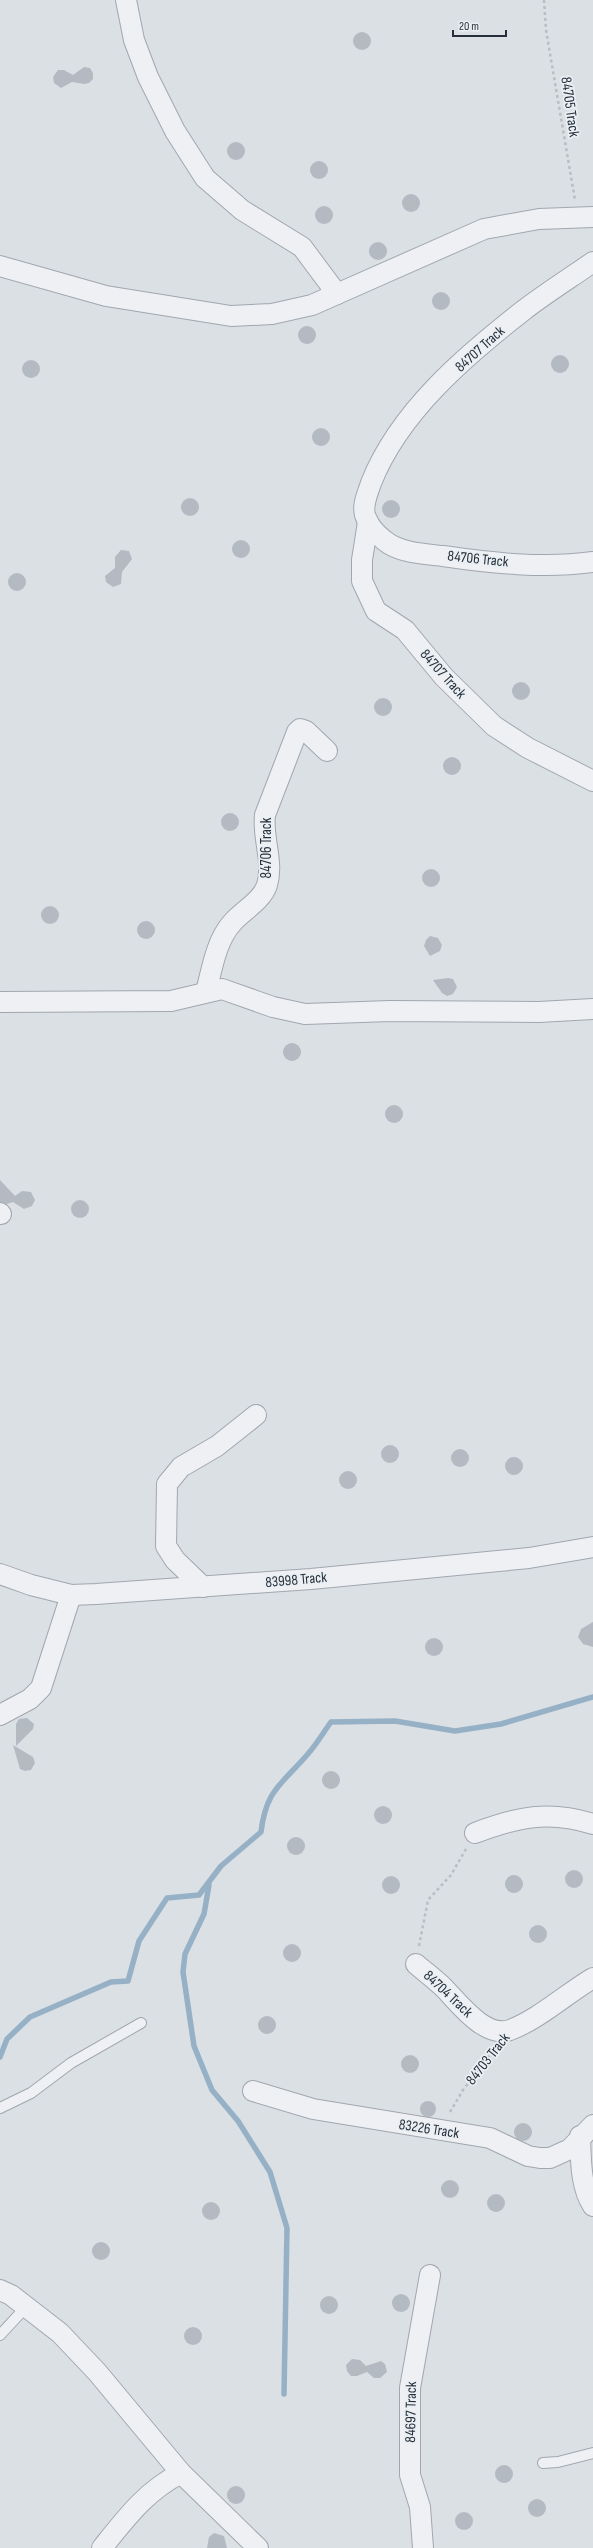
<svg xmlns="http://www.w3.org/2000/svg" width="593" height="2548" viewBox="0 0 593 2548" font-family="'Sofia Sans Condensed',sans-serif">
	<rect width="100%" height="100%" fill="#dbe0e5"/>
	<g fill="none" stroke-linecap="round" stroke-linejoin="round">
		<!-- stream -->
		<g stroke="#96b1c6" stroke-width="5.5">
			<polyline points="209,1885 204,1914 185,1954 183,1972 194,2046 212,2090 238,2121 270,2172 287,2228 284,2394"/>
			<path d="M0,2057l7,-18 23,-22 81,-35 17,-1 11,-40 28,-43 32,-3 22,-29 40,-34c5,-42 20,-47 46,-77 9,-10 16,-22 24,-33l64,-1 60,10 46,-7 92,-27"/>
		</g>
	</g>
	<!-- building -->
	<g fill="#b3bac2">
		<circle cx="362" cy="41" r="9"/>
		<polygon points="84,67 90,68 93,73 93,79 89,83 84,84 72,82 61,88 54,83 53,77 58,70 64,70 73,75"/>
		<circle cx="236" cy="151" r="9"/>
		<circle cx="319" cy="170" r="9"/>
		<circle cx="411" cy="203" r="9"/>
		<circle cx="324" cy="215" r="9"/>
		<circle cx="378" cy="251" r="9"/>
		<circle cx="441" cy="301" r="9"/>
		<circle cx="307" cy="335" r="9"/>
		<circle cx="560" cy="364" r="9"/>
		<circle cx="31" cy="369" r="9"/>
		<circle cx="321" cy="437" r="9"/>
		<circle cx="190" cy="507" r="9"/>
		<circle cx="391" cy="509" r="9"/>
		<circle cx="241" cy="549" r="9"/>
		<polygon points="121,550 129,551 132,559 122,572 121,584 113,587 106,582 105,576 115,568 115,557"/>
		<circle cx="17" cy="582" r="9"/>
		<circle cx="521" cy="691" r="9"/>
		<circle cx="383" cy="707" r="9"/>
		<circle cx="452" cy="766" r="9"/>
		<circle cx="230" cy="822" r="9"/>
		<circle cx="431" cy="878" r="9"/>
		<circle cx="50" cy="915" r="9"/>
		<circle cx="146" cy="930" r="9"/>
		<polygon points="430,936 438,938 442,945 440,951 430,956 424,946 426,940"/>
		<polygon points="448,978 453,979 457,987 453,994 447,996 442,993 433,980"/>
		<circle cx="292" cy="1052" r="9"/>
		<circle cx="394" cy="1114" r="9"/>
		<polygon points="0,1180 15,1196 22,1191 31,1192 35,1200 32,1206 24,1209 13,1202 7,1204 0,1202"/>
		<circle cx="80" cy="1209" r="9"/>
		<circle cx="390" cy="1454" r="9"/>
		<circle cx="460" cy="1458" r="9"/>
		<circle cx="514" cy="1466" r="9"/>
		<circle cx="348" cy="1480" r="9"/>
		<polygon points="593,1622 593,1647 583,1644 578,1637 581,1629"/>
		<circle cx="434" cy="1647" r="9"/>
		<polygon points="27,1718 34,1724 33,1729 16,1746 16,1724 19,1719"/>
		<polygon points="13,1745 33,1757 35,1763 31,1770 25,1771 20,1769"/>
		<circle cx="331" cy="1780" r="9"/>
		<circle cx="383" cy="1815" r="9"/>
		<circle cx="296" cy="1846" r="9"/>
		<circle cx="574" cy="1879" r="9"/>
		<circle cx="514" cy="1884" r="9"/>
		<circle cx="391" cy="1885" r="9"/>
		<circle cx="538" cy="1934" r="9"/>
		<circle cx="292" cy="1953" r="9"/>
		<circle cx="267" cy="2025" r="9"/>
		<circle cx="410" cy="2064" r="9"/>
		<circle cx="428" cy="2109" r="8"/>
		<circle cx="523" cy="2132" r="9"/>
		<circle cx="450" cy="2189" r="9"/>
		<circle cx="496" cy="2203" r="9"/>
		<circle cx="211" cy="2211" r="9"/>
		<circle cx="101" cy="2251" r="9"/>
		<circle cx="401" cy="2303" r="9"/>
		<circle cx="329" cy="2305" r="9"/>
		<circle cx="193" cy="2336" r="9"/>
		<polygon points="352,2359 360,2360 366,2366 381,2361 385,2364 387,2372 380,2378 374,2378 367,2372 357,2376 351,2376 347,2371 346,2365"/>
		<circle cx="504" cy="2474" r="9"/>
		<circle cx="236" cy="2495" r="9"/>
		<circle cx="537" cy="2508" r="9"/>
		<circle cx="464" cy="2521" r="9"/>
		<polygon points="214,2533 224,2536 227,2548 207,2548 209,2537"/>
	</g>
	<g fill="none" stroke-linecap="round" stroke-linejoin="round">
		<defs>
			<g id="lane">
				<polyline points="0,2108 31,2093 71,2063 141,2023"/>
				<polyline points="0,2335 26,2307"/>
				<polyline points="543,2463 558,2462 593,2453"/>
			</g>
			<g id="street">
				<polyline points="126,0 134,40 148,77 175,131 205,178 242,210 302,247 337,294"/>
				<path d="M593,262c-23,16 -47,31 -69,48 -59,46 -125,102 -153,173 -3,10 -9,21 -6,32 3,10 11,19 20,26 15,12 39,13 58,15 48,7 101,13 150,6"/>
				<polyline points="0,266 106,296 231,316 272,314 312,305 484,229 539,219 593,217"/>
				<polyline points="368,522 362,560 362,581 376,611 405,630 444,677 494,726 528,748 593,781"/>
				<path d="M206,992c6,-23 10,-51 26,-69 10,-12 30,-22 35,-38 7,-23 -5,-48 -2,-70l32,-83 3,-3 6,2 21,20"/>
				<polyline points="0,1002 171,1001 222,989 273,1007 305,1014 390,1011 539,1012 593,1009"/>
				<polyline points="0,1213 1,1214"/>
				<polyline points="0,1574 31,1585 71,1595 96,1594 311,1579 529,1558 593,1547"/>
				<polyline points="203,1587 175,1560 166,1546 167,1484 181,1467 217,1446 256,1415"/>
				<polyline points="0,1715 30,1699 41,1688 71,1595"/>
				<path d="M475,1833c42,-16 74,-23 118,-9"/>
				<path d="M416,1964c9,8 19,15 28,24 14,14 41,51 66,42 29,-11 56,-36 83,-52"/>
				<polyline points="253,2091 313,2109 490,2138 528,2156 540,2158 550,2158 570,2149 593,2125"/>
				<path d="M580,2136c1,23 0,50 13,70"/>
				<polyline points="0,2290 11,2295 60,2333 97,2372 181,2473 258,2548"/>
				<path d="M102,2548c24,-30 44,-57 79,-75"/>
				<polyline points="423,2548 420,2507 410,2475 410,2388 430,2275"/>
			</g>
		</defs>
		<!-- lane casing -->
		<use href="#lane" stroke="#a1a7af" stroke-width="12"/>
		<!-- street casing -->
		<use href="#street" stroke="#a1a7af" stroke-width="22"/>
		<!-- path -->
		<g stroke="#babec4" stroke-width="2.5" stroke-dasharray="3 3" stroke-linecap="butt">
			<polyline points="544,0 546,30 575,200"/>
			<polyline points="419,1946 428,1900 451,1875 466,1849"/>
			<polyline points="450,2112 463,2090 494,2050"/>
		</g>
		<!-- lane -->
		<use href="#lane" stroke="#eef0f4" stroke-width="10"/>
		<!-- street -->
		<use href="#street" stroke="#eef0f4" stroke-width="20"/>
	</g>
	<g text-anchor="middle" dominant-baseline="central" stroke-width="3.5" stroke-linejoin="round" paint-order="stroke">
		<!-- street labels -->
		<g font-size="15" fill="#262f3b" stroke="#eaeff3">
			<text transform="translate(570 107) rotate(82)">84705 Track</text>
			<text transform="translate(480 349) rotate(-42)">84707 Track</text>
			<text transform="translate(478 559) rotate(6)">84706 Track</text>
			<text transform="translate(443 674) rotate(48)">84707 Track</text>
			<text transform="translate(266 848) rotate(-90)">84706 Track</text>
			<text transform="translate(296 1580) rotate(-5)">83998 Track</text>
			<text transform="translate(448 1994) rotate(43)">84704 Track</text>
			<text transform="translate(488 2059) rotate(-52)">84703 Track</text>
			<text transform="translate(429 2129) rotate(9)">83226 Track</text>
			<text transform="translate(411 2412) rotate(-89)">84697 Track</text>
		</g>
	</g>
	<!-- scale -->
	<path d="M453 30v6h53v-6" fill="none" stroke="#262f3b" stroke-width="2"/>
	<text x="459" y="30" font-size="12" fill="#262f3b" stroke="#eaeff3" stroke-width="3" paint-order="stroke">20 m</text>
</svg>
